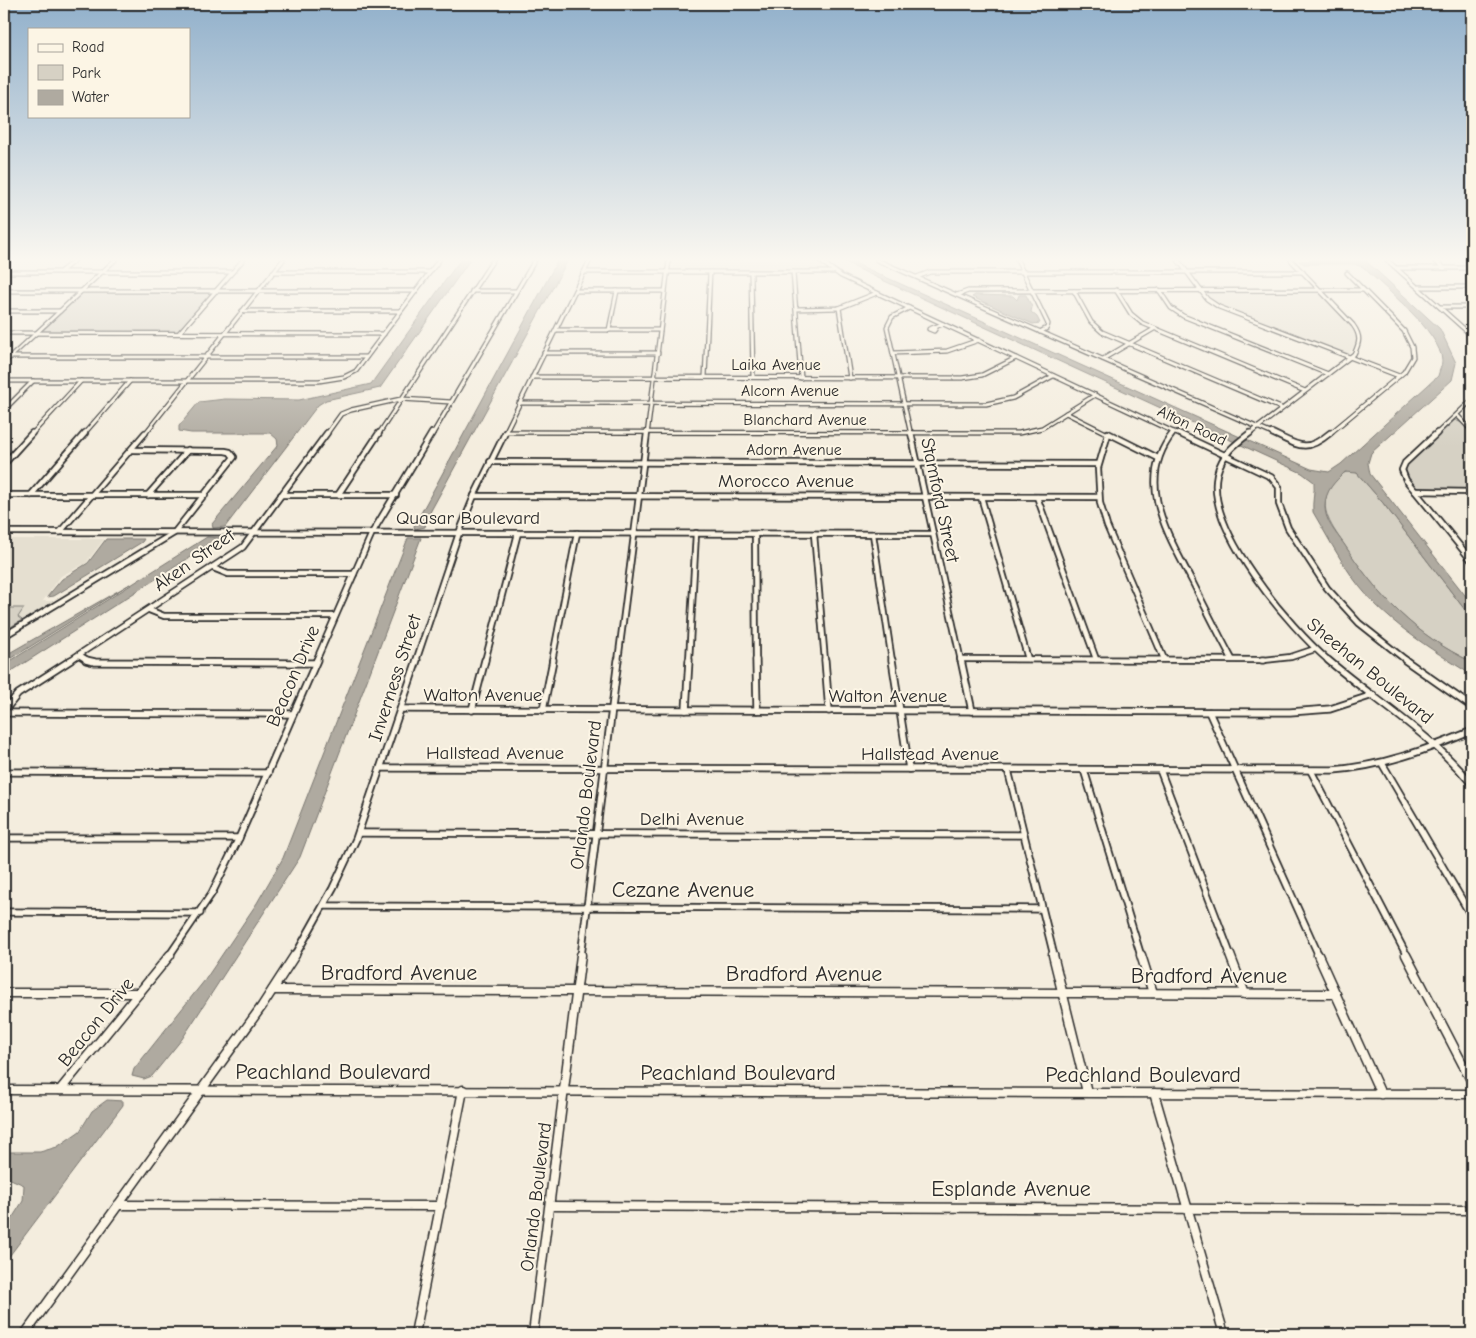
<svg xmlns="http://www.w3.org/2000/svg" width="1476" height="1338" viewBox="0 0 1476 1338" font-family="'Comic Neue',sans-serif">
	<rect width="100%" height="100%" fill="#f4edde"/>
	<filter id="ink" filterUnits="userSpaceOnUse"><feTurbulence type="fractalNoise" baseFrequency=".02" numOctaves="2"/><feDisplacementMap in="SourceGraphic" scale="10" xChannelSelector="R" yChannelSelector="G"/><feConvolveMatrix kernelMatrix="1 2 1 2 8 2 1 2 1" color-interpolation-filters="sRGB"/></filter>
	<g filter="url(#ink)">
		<!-- built -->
		<g fill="#e5dfd0">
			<polygon points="674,260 816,260 826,269 672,271"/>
			<polygon points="1317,291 1352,328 1357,337 1357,343 1349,353 1344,354 1222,307 1214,303 1207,293"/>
			<polygon points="4,539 104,539 86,563 61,576 43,601 54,601 4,632"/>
		</g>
		<!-- green -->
		<g fill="#d6d1c4" stroke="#807e78">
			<polygon points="83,293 211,293 177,332 41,332"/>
			<path d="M1455,420l7,3 10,10v57h-56c-6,-9 -13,-15 -9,-25z"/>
			<path d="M1350,471l7,2 26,30 89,116v43c-56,-26 -93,-65 -127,-116 -12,-18 -28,-37 -15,-59 4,-6 12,-15 20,-16z"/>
			<polygon points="7,608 24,608 18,617 22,620 4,631 4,613"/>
		</g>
		<!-- water -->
		<g fill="#afaaa0" stroke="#7a7771">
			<polygon points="460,260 470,260 380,388 326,400 318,405 225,527 213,528 212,524 278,445 277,439 270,433 191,433 179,431 179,426 199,402 225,399 299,400 371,384"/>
			<polygon points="558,260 568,260 428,516 425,527 415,529 414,526"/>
			<path d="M843,260h8l10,6 450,203 18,3 12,-8 97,-88c1,-5 4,-10 4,-15 -1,-29 -58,-73 -79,-94l-9,-3h-50l-5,-3 66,-1 75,69 16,34 -4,17 -81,73 -3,10 2,11 102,130v15l-89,-116 -26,-30 -12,-1c-10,10 -20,18 -20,35 0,14 11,26 19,37 34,52 71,91 128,118v13c-43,-27 -89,-55 -119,-97 -15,-21 -27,-44 -40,-66 -1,-11 2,-20 1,-30l-12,-9 -448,-206z"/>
			<polygon points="975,295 1013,296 1017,300 1019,295 1026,295 1032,307 1031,312 1037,317 1040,323 1033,324 972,297"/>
			<polygon points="207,537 220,538 4,676 4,665"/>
			<polygon points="408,538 421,538 300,857 182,1039 152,1076 144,1079 132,1076 134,1069 205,980 257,903 283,858"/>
			<polygon points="106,539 144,539 142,542 54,596 47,597 62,579 88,563"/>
			<polygon points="130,584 4,663 4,656"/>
			<polygon points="107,1100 123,1101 123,1105 4,1263 4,1231 23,1201 24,1185 4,1176 4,1152 40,1152 57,1147 80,1131 92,1111"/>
		</g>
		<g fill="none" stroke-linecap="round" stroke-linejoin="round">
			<defs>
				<g id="minor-far3">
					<polyline points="819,260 841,276 1180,435"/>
					<polyline points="877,260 1275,435"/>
					<polyline points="1017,260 1048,324 1047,328 1040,332"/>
					<polyline points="1178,260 1207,299 1219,307 1399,376"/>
					<polyline points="1387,260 1472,336"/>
					<polyline points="1434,260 1444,268"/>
					<polyline points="1397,268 1472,268"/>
					<polyline points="4,272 232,272"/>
					<polyline points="60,272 75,260"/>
					<polyline points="273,272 430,272"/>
					<polyline points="584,272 833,272"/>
					<polyline points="751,272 753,377"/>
					<polyline points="793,272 801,378"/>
					<polyline points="917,277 930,272 1303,272"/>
					<polyline points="1418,287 1472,287"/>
					<polyline points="1116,290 1131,314 1142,323 1305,391"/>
					<polyline points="1159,290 1171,308 1183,316 1328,374"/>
					<polyline points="4,291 415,291"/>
					<polyline points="472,291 516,291"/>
					<polyline points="575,291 665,291"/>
					<polyline points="1074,291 1091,322 1102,332 1281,408"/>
					<polyline points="957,295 968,291 1363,290"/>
					<polyline points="1440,307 1472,307"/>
					<polyline points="839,308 850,378"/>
					<polyline points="909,308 892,317 887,327 911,435"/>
					<polyline points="796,309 839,308 877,293"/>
					<polyline points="4,311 60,311"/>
					<polyline points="242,311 400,311"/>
					<polyline points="936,328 934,331 929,329 943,324"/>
					<polyline points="556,330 660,330"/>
					<polyline points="609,330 617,291"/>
					<polyline points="4,333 384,334"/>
					<polyline points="179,333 243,260"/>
					<polyline points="544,353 658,353"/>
					<polyline points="893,353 947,351 979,340"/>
					<polyline points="11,357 366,357"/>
					<polyline points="1103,359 1154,329"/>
					<polyline points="4,363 115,260"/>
					<polyline points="532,377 962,378 982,375 1016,358"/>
					<polyline points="705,377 710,272"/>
					<polyline points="4,381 319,381 344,377 356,371 439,260"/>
					<polyline points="519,403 986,404 1013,398 1053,376"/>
					<polyline points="4,410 33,381"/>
					<polyline points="1066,413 1110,435"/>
					<polyline points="1457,415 1472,431"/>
					<polyline points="505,432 1019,433 1042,428 1095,395"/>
					<polyline points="31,435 81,381"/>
					<polyline points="83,435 130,381"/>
					<polyline points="144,435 283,260"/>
					<polyline points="326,435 341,414 351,410 401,399 451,402"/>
					<polyline points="378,435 493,260"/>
					<polyline points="432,435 535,260"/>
					<polyline points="504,435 590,260"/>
					<polyline points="647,435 669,260"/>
					<polyline points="1172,435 1174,432"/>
					<path d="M1248,435l106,-81c6,-12 7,-18 -1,-29l-62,-65"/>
					<polyline points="1328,435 1404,372 1413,357 1412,347 1404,331 1347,273"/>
					<polyline points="1435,435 1472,400"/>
				</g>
				<g id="minor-far2">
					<polyline points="911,433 961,661"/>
					<polyline points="1108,433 1158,458"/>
					<path d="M1173,433c-39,49 -5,101 19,148 13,26 26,52 40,78"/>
					<polyline points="1178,433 1271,477 1279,487 1279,504 1288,528 1327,588 1359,623 1407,661"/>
					<path d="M1250,433c-16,12 -28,21 -33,41 -12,55 73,153 112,187"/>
					<path d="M1272,433c26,12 33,21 58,0"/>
					<polyline points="1437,433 1405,463 1402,470 1406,480 1472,561"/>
					<polyline points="1108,434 1098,468 1100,503 1107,526 1164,659"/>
					<polyline points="490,462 1098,464"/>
					<polyline points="4,464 32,433"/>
					<polyline points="1415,491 1472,492"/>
					<polyline points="4,495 205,495"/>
					<polyline points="31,495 85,433"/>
					<polyline points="148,495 188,450"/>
					<polyline points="281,495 396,495"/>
					<polyline points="338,495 379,433"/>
					<polyline points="474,496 1099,497"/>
					<polyline points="981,497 1028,659"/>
					<polyline points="1037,497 1096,659"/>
					<polyline points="4,532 933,534"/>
					<polyline points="60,532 145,433"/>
					<polyline points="755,534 756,661"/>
					<polyline points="814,534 825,661"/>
					<polyline points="873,534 892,661"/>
					<polyline points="213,568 228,574 354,574"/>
					<polyline points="149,610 164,616 335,616"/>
					<polyline points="4,636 174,533 234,457 230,452 225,451 132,450"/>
					<polyline points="79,655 89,661"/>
					<polyline points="960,659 1264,660 1291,657 1315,649"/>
					<polyline points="69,661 243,547 327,433"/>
					<polyline points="316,661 372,533 432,433"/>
					<polyline points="416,661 459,533 474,496 505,433"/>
					<polyline points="485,661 518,533"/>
					<polyline points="552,661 577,533"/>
					<polyline points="618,661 647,433"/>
					<polyline points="689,661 696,533"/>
				</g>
				<g id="minor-far1">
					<polyline points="86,660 95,662 315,663"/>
					<polyline points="756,660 757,710"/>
					<polyline points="825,660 829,711"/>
					<polyline points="892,660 909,769"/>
					<polyline points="961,660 972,711"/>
					<polyline points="1262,660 1264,660"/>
					<path d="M1328,660c49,42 102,73 144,124"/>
					<polyline points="1405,660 1472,707"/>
					<polyline points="401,709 1290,712 1330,709 1373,695"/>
					<polyline points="472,710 485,660"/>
					<polyline points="543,710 553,660"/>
					<polyline points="686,710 689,660"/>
					<polyline points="4,711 18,694 71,660"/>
					<polyline points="1209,712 1319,956"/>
					<polyline points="4,713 293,714"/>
					<polyline points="1383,765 1472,917"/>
					<path d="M382,768l951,2c50,-4 93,-20 139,-39"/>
					<polyline points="1008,770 1054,956"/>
					<polyline points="1084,770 1141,956"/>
					<polyline points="1160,770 1231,956"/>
					<polyline points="1311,771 1407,956"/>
					<polyline points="4,772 268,773"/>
					<polyline points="359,833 1024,835"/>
					<polyline points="4,838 239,838"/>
					<polyline points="324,906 1042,909"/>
					<polyline points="4,912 200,913"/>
					<polyline points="169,956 212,893 239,838 317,660"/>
					<polyline points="295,956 333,888 356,839 417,660"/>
					<polyline points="581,956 618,660"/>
				</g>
				<g id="minor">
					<polyline points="1053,955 1087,1092"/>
					<polyline points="1141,955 1153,993"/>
					<polyline points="1230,955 1245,994"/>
					<polyline points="1318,955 1381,1094"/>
					<polyline points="1406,955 1472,1082"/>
					<polyline points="273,990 1336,994"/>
					<polyline points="4,993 139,993"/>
					<polyline points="4,1090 1472,1094"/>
					<polyline points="60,1090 170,955"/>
					<polyline points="1154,1093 1224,1334"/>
					<polyline points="118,1205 441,1206"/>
					<polyline points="550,1206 1472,1210"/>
					<polyline points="25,1334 262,1006 295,955"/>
					<polyline points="415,1334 463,1090"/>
					<polyline points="533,1334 581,955"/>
				</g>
			</defs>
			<!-- minor-far3 casing -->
			<use href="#minor-far3" stroke="#2b2b2b" stroke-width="5.5"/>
			<!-- minor-far2 casing -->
			<use href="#minor-far2" stroke="#2b2b2b" stroke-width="8"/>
			<!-- minor-far1 casing -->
			<use href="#minor-far1" stroke="#2b2b2b" stroke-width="9"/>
			<!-- minor casing -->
			<use href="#minor" stroke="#2b2b2b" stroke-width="11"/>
			<!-- minor-far3 -->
			<use href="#minor-far3" stroke="#fcf5e5" stroke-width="3"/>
			<!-- minor-far2 -->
			<use href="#minor-far2" stroke="#fcf5e5" stroke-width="4.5"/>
			<!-- minor-far1 -->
			<use href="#minor-far1" stroke="#fcf5e5" stroke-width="5.5"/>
			<!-- minor -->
			<use href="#minor" stroke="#fcf5e5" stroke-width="8"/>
		</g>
	</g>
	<!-- sky -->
	<linearGradient id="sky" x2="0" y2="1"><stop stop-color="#91b0cb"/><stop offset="0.58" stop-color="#faf7f0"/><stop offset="1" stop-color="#faf7f0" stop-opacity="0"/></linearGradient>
	<rect width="1476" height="447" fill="url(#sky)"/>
	<g text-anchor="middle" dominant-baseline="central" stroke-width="4" stroke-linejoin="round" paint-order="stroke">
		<!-- far-street labels -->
		<g font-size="16" fill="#2b2b2b" stroke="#fcf5e5">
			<text x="776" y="365">Laika Avenue</text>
			<text x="790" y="391">Alcorn Avenue</text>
			<text x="805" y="420">Blanchard Avenue</text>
			<text transform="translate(1192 426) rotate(25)">Alton Road</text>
			<text x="794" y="450">Adorn Avenue</text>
		</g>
		<!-- street labels -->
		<g font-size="19" fill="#2b2b2b" stroke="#fcf5e5">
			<text x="786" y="481">Morocco Avenue</text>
			<text transform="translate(940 500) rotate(78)">Stamford Street</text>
			<text x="468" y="518">Quasar Boulevard</text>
			<text transform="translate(194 560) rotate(-35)">Aken Street</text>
			<text transform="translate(1370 671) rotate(39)">Sheehan Boulevard</text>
			<text transform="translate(293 676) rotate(-67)">Beacon Drive</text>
			<text transform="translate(395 678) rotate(-72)">Inverness Street</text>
			<text x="483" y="695">Walton Avenue</text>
			<text x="888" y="696">Walton Avenue</text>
			<text x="495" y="753">Hallstead Avenue</text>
			<text x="930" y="754">Hallstead Avenue</text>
			<text transform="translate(586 795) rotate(-83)">Orlando Boulevard</text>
			<text x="692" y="819">Delhi Avenue</text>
			<text transform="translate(96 1022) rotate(-51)">Beacon Drive</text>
			<text transform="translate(536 1197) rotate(-83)">Orlando Boulevard</text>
		</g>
		<!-- near-street labels -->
		<g font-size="22" fill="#2b2b2b" stroke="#fcf5e5">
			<text x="683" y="890">Cezane Avenue</text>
			<text x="399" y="973">Bradford Avenue</text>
			<text x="804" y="974">Bradford Avenue</text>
			<text x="1209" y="976">Bradford Avenue</text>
			<text x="333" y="1072">Peachland Boulevard</text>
			<text x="738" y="1073">Peachland Boulevard</text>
			<text x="1143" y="1075">Peachland Boulevard</text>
			<text x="1011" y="1189">Esplande Avenue</text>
		</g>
	</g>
	<!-- margin -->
	<rect width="1476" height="1338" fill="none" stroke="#fcf5e5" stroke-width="20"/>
	<rect x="10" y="10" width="1456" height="1318" fill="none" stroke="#2b2b2b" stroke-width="2" filter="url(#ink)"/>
	<!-- legend -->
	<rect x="28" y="28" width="162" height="90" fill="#fcf5e5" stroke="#a8a49b"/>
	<rect x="38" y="44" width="25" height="8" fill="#fcf5e5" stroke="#a8a49b"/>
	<text x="72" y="52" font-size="15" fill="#2b2b2b">Road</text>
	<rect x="38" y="65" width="25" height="15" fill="#d6d1c4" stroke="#a8a49b"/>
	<text x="72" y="78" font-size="15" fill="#2b2b2b">Park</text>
	<rect x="38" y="90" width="25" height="15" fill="#afaaa0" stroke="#a8a49b"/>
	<text x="72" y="102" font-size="15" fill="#2b2b2b">Water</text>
</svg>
